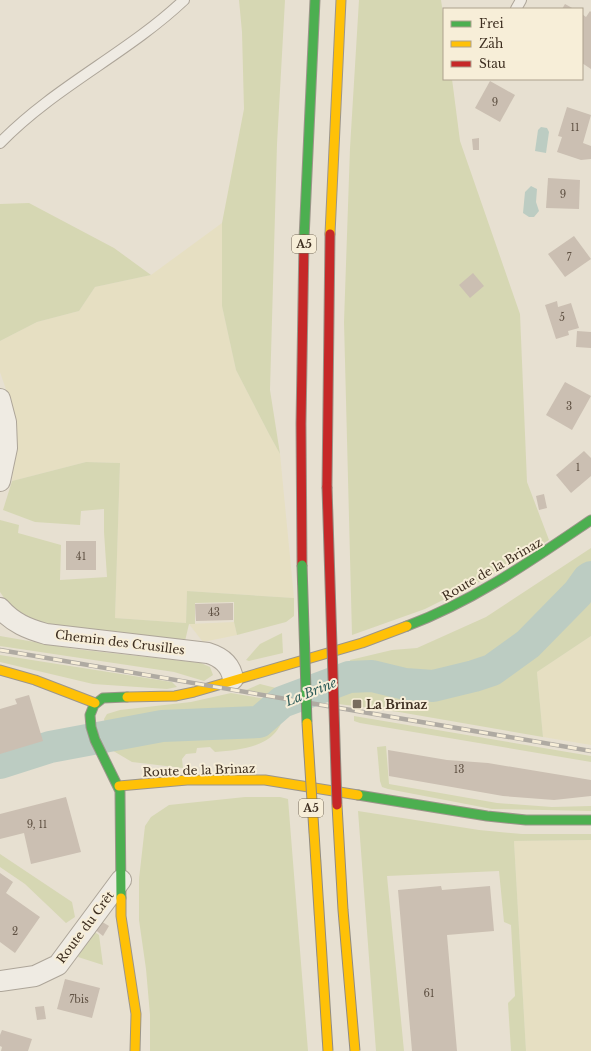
<svg xmlns="http://www.w3.org/2000/svg" width="591" height="1051" viewBox="0 0 591 1051" font-family="'Libre Baskerville',serif">
	<rect width="100%" height="100%" fill="#e7e0d1"/>
	<!-- farmland -->
	<g fill="#e6dfc2">
		<polygon points="222,223 222,306 236,370 269,434 280,454 294,598 187,591 186,623 115,618 120,463 86,462 12,481 17,438 11,404 0,372 0,341 37,322 79,311 95,287 151,275"/>
		<polygon points="234,622 237,635 203,642 189,624"/>
		<polygon points="591,636 591,745 543,737 537,672"/>
		<polygon points="591,840 591,1051 526,1051 514,841"/>
	</g>
	<!-- green -->
	<g fill="#d6d7b3">
		<polygon points="239,0 285,0 277,144 270,390 280,454 269,434 236,370 222,306 222,223 244,109 242,32"/>
		<polygon points="359,0 441,0 444,20 444,79 452,79 460,141 520,314 527,482 549,540 477,583 425,609 352,635 344,322 350,148"/>
		<polygon points="29,203 114,248 151,275 95,287 79,311 37,322 0,341 0,204"/>
		<polygon points="86,462 120,463 115,618 186,623 187,591 294,598 294,616 286,622 237,635 234,622 234,602 195,603 195,624 189,624 185,641 74,631 31,621 7,602 0,592 0,520 19,525 18,533 61,545 60,580 107,577 104,532 104,509 81,511 80,525 35,522 3,510 12,481"/>
		<polygon points="591,548 591,573 579,582 550,610 523,633 492,654 442,673 352,670 350,660 392,650 417,648 486,617"/>
		<polygon points="591,602 591,636 537,672 543,737 399,712 331,703 331,685 355,681 425,693 464,685 504,668"/>
		<polygon points="282,633 283,653 249,661 246,660 260,644"/>
		<polygon points="0,636 75,649 201,663 210,667 213,675 204,681 174,672 0,646"/>
		<polygon points="0,655 172,682 177,687 167,689 93,684 0,662"/>
		<polygon points="260,684 284,690 285,697 246,690"/>
		<path d="M231,693l47,8 -21,17 -86,8 89,-2 25,-20c-1,41 -36,45 -70,48l-5,-5 -13,1 -1,5 -10,1 -4,5 1,9 -51,-6 -22,-13 -6,-30 3,-5 13,-4 71,-8z"/>
		<polygon points="354,716 591,756 591,762 360,723 354,721"/>
		<polygon points="386,746 389,784 497,803 552,807 591,806 591,811 492,809 388,789 382,787 380,781 377,747"/>
		<polygon points="245,797 280,797 288,799 308,1051 150,1051 150,1015 146,969 139,920 139,879 145,826 151,817 169,805"/>
		<polygon points="358,811 479,830 522,834 591,834 591,840 514,841 526,1051 511,1051 508,1003 515,996 511,925 504,922 499,871 387,876 404,1051 376,1051"/>
		<polygon points="0,854 72,902 75,917 66,923 25,884 0,867"/>
		<polygon points="92,930 99,935 103,965 78,957"/>
	</g>
	<!-- water -->
	<g fill="#bcccc2">
		<polygon points="541,127 547,128 549,132 546,153 535,151 538,130"/>
		<polygon points="531,186 537,189 536,202 539,211 534,217 529,217 523,213 525,192"/>
	</g>
	<g fill="none" stroke-linecap="round" stroke-linejoin="round">
		<!-- river -->
		<polyline stroke="#bcccc2" stroke-width="32" points="0,763 50,747 162,726 259,722 282,702 349,677 372,676 405,684 433,686 474,676 492,670 528,644 578,593 588,579 591,577"/>
	</g>
	<!-- building -->
	<g fill="#cbbfb2">
		<polygon points="565,4 574,9 562,9"/>
		<polygon points="590,11 591,12 591,69 582,63 582,14 586,17"/>
		<polygon points="490,81 515,95 500,122 475,108"/>
		<polygon points="567,107 591,115 583,143 591,146 591,159 581,160 557,152 562,137 558,136"/>
		<polygon points="479,138 479,150 473,150 472,139"/>
		<polygon points="548,178 580,180 579,209 546,208"/>
		<polygon points="574,236 591,259 565,277 548,254"/>
		<polygon points="473,273 484,286 470,298 459,285"/>
		<polygon points="557,301 558,307 571,303 579,328 568,331 569,335 556,339 545,305"/>
		<polygon points="577,331 591,332 591,348 576,347"/>
		<polygon points="565,382 591,396 572,430 546,415"/>
		<polygon points="584,451 591,458 591,476 571,493 556,475"/>
		<polygon points="544,494 547,508 539,510 536,496"/>
		<rect x="66" y="541" width="30" height="29"/>
		<polygon points="233,603 233,620 196,621 195,604"/>
		<polygon points="29,695 43,741 0,754 0,709 17,704 15,699"/>
		<polygon points="388,750 447,760 488,763 591,780 591,796 554,800 503,796 389,776"/>
		<polygon points="66,797 81,852 31,864 24,833 0,839 0,814"/>
		<polygon points="0,873 13,882 6,893 40,917 15,953 0,942"/>
		<polygon points="441,886 442,890 490,886 494,931 447,935 457,1051 412,1051 398,890"/>
		<polygon points="99,920 109,926 103,936 93,928"/>
		<polygon points="65,979 100,988 92,1018 57,1009"/>
		<polygon points="44,1006 46,1019 37,1020 35,1007"/>
		<polygon points="2,1030 32,1039 28,1051 1,1051 2,1047 0,1046 0,1035"/>
	</g>
	<g fill="none" stroke-linecap="round" stroke-linejoin="round">
		<defs>
			<g id="lane">
				<polyline points="516,9 521,0"/>
				<path d="M0,143c54,-56 128,-90 184,-143"/>
			</g>
			<g id="street">
				<polyline points="0,399 6,422 7,448 0,481"/>
				<path d="M0,608c13,15 28,21 46,26l162,19c13,4 23,12 25,26"/>
				<polyline points="0,981 35,976 58,965 121,880"/>
			</g>
			<g id="fast">
				<polyline points="304,239 315,0"/>
				<path d="M407,626c67,-25 125,-66 184,-106"/>
				<polyline points="358,795 487,816 526,820 591,820"/>
				<polyline points="121,898 120,791 95,740 91,727 90,715 94,705 103,698 127,697"/>
			</g>
			<g id="slow">
				<polyline points="330,234 341,0"/>
				<polyline points="0,670 35,680 95,703"/>
				<polyline points="127,697 175,696 194,692 362,643 407,626"/>
				<polyline points="119,786 187,780 265,780 358,795"/>
				<polyline points="121,898 121,916 136,1014 135,1051"/>
			</g>
			<g id="jam">
				<polyline points="327,487 330,234"/>
				<polyline points="302,565 301,424 304,239"/>
			</g>
		</defs>
		<!-- lane casing -->
		<use href="#lane" stroke="#ada599" stroke-width="12"/>
		<!-- street casing -->
		<use href="#street" stroke="#ada599" stroke-width="22"/>
		<!-- fast casing -->
		<use href="#fast" stroke="#9c958a" stroke-width="11"/>
		<!-- slow casing -->
		<use href="#slow" stroke="#9c958a" stroke-width="11"/>
		<!-- jam casing -->
		<use href="#jam" stroke="#9c958a" stroke-width="11"/>
		<!-- lane -->
		<use href="#lane" stroke="#efebe3" stroke-width="10"/>
		<!-- street -->
		<use href="#street" stroke="#efebe3" stroke-width="20"/>
		<!-- fast -->
		<use href="#fast" stroke="#4caf50" stroke-width="9"/>
		<!-- slow -->
		<use href="#slow" stroke="#ffc107" stroke-width="9"/>
		<!-- jam -->
		<use href="#jam" stroke="#c62828" stroke-width="9"/>
		<defs>
			<polyline id="rail" points="0,650 591,751"/>
		</defs>
		<!-- rail casing -->
		<use href="#rail" stroke="#afaaa2" stroke-width="4.5"/>
		<!-- rail -->
		<use href="#rail" stroke="#f7eed8" stroke-width="3" stroke-dasharray="9" stroke-linecap="butt"/>
		<defs>
			<polyline id="fast-bridge" points="302,565 307,723"/>
			<g id="slow-bridge">
				<polyline points="307,723 328,1051"/>
				<polyline points="337,805 343,910 355,1051"/>
			</g>
			<polyline id="jam-bridge" points="327,487 337,805"/>
		</defs>
		<!-- fast-bridge casing -->
		<use href="#fast-bridge" stroke="#928b80" stroke-width="11" stroke-linecap="butt"/>
		<!-- slow-bridge casing -->
		<use href="#slow-bridge" stroke="#928b80" stroke-width="11" stroke-linecap="butt"/>
		<!-- jam-bridge casing -->
		<use href="#jam-bridge" stroke="#928b80" stroke-width="11" stroke-linecap="butt"/>
		<!-- fast-bridge -->
		<use href="#fast-bridge" stroke="#4caf50" stroke-width="9"/>
		<!-- slow-bridge -->
		<use href="#slow-bridge" stroke="#ffc107" stroke-width="9"/>
		<!-- jam-bridge -->
		<use href="#jam-bridge" stroke="#c62828" stroke-width="9"/>
	</g>
	<!-- markers -->
	<rect fill="#786c5e" stroke="#f7eed8" stroke-width="1.5" x="352" y="699" width="10" height="10" rx="2"/>
	<g text-anchor="middle" dominant-baseline="central" stroke-width="4" stroke-linejoin="round" paint-order="stroke">
		<!-- number labels -->
		<g font-size="10" fill="#605244">
			<text x="495" y="102">9</text>
			<text x="575" y="127">11</text>
			<text x="563" y="194">9</text>
			<text x="569" y="257">7</text>
			<text x="562" y="317">5</text>
			<text x="569" y="406">3</text>
			<text x="578" y="467">1</text>
			<text x="81" y="556">41</text>
			<text x="214" y="612">43</text>
			<text x="459" y="769">13</text>
			<text x="37" y="824">9, 11</text>
			<text x="15" y="931">2</text>
			<text x="429" y="993">61</text>
			<text x="79" y="999">7bis</text>
		</g>
		<!-- shield labels -->
		<g fill="#f7eed8" stroke="#756857" stroke-width="1">
			<rect x="292" y="235" width="24" height="18" rx="3"/>
			<rect x="299" y="799" width="24" height="18" rx="3"/>
		</g>
		<g font-size="11" font-weight="bold" fill="#3d2e20">
			<text x="304" y="244">A5</text>
			<text x="311" y="808">A5</text>
		</g>
		<!-- street labels -->
		<g font-size="12" fill="#3d2e20" stroke="#f7eed8">
			<text transform="translate(492 569) rotate(-30)">Route de la Brinaz</text>
			<text transform="translate(120 642) rotate(7)">Chemin des Crusilles</text>
			<text transform="translate(199 770) rotate(-2)">Route de la Brinaz</text>
			<text transform="translate(85 927) rotate(-53)">Route du Crêt</text>
		</g>
		<!-- poi labels -->
		<g font-size="12" font-weight="bold" fill="#3d2e20" stroke="#f7eed8" text-anchor="start">
			<text x="366" y="704">La Brinaz</text>
		</g>
		<!-- water labels -->
		<g font-size="13" font-style="italic" fill="#2f5d5a" stroke="#f7eed8">
			<text transform="translate(311 692) rotate(-22)">La Brine</text>
		</g>
	</g>
	<!-- legend -->
	<rect x="443" y="8" width="140" height="72" fill="#f7eed8" stroke="#ada18e"/>
	<rect x="451" y="21" width="20" height="6" fill="#4caf50" stroke="#ada18e"/>
	<text x="479" y="28" font-size="12" fill="#3d2e20">Frei</text>
	<rect x="451" y="41" width="20" height="6" fill="#ffc107" stroke="#ada18e"/>
	<text x="479" y="48" font-size="12" fill="#3d2e20">Zäh</text>
	<rect x="451" y="61" width="20" height="6" fill="#c62828" stroke="#ada18e"/>
	<text x="479" y="68" font-size="12" fill="#3d2e20">Stau</text>
</svg>
